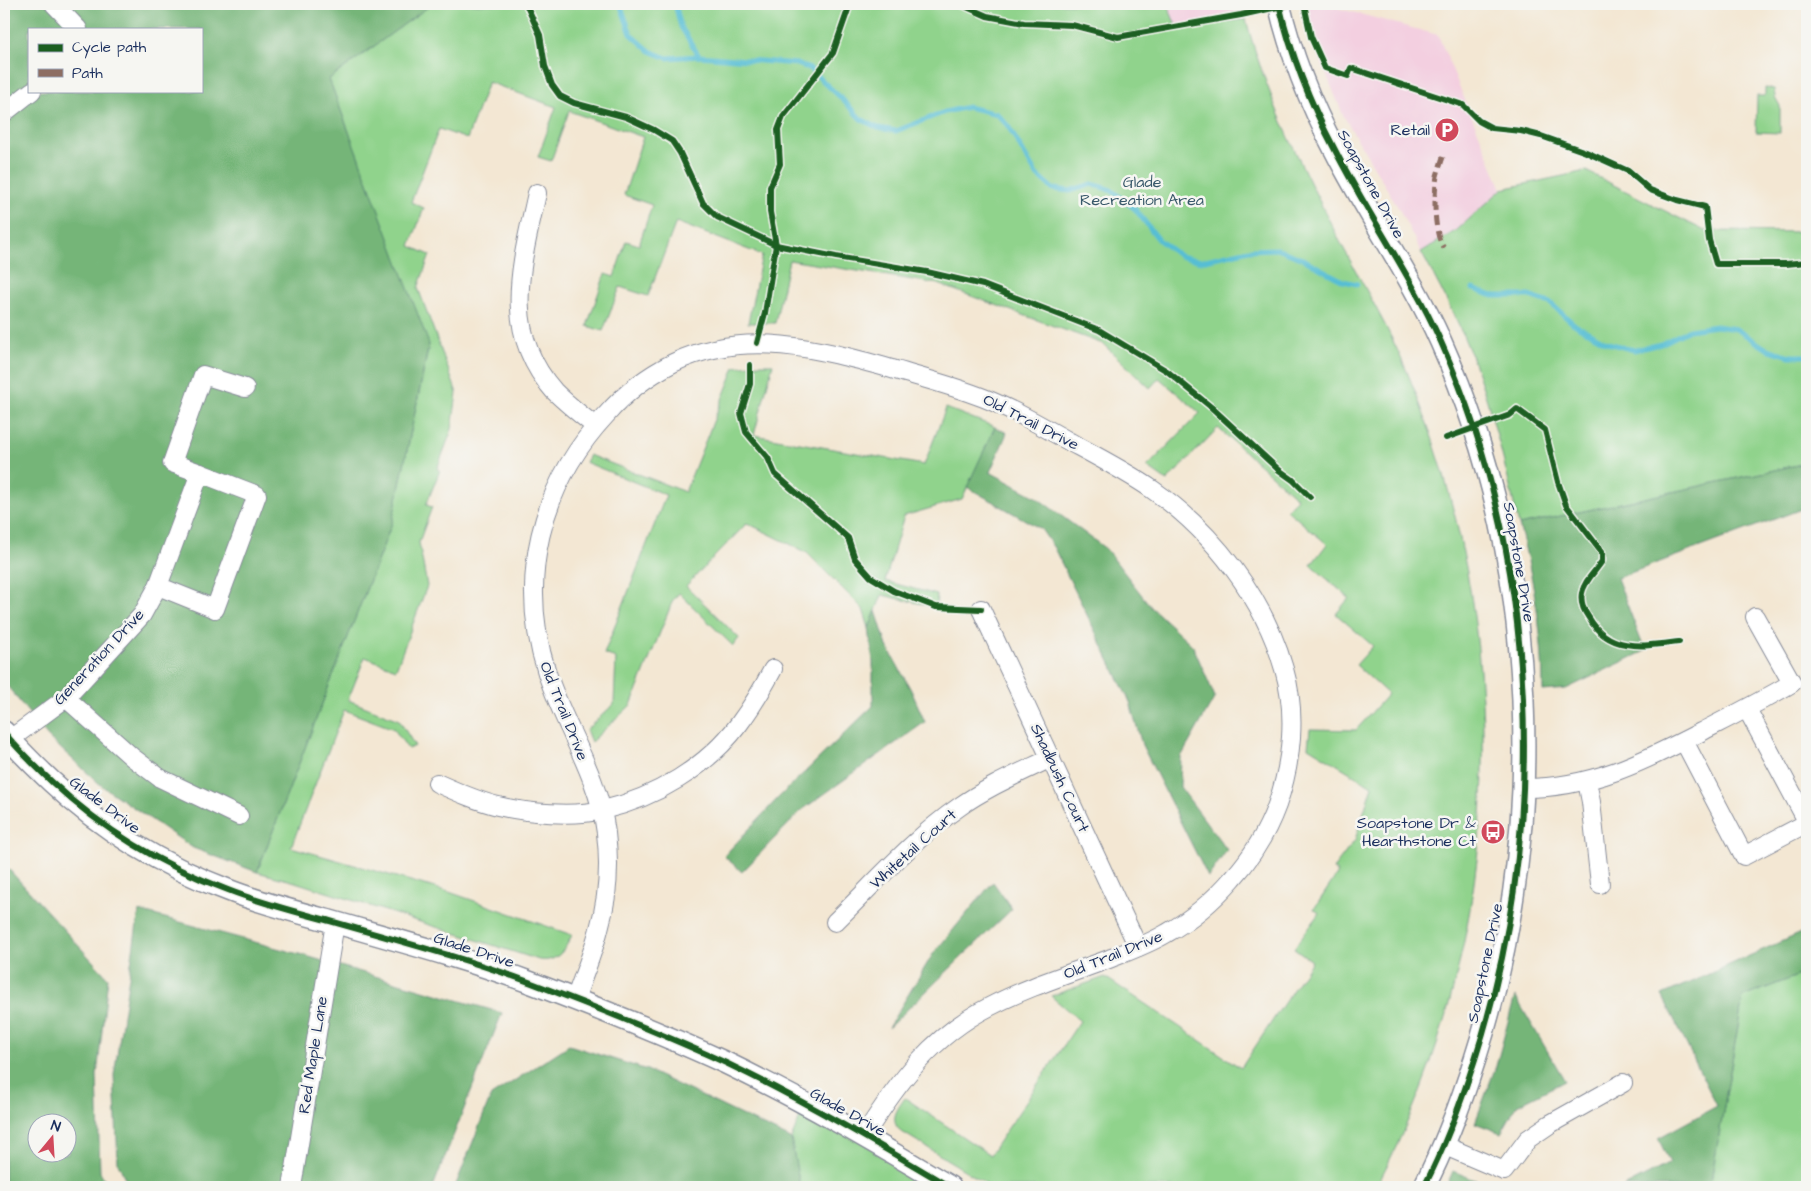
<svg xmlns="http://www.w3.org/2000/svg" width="1811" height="1191" viewBox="0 0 1811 1191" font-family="'Architects Daughter',sans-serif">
	<rect width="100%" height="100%" fill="#f6f6f2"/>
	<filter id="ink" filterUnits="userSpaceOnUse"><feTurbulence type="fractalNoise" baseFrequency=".02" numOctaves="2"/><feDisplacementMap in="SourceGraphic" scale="10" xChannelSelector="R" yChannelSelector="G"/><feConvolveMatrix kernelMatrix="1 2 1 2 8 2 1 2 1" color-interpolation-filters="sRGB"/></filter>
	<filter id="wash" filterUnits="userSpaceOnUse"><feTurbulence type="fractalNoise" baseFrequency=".0096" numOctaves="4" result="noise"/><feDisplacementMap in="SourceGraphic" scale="20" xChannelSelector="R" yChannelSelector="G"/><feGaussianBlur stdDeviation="1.12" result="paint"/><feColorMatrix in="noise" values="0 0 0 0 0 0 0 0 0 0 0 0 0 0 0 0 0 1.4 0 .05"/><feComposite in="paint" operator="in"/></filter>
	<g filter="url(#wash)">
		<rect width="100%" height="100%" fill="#f3e7d3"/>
		<!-- built -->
		<g fill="#f3cfe0">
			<polygon points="1167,4 1242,4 1246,19 1177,28"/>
			<polygon points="1304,4 1323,4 1438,35 1502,189 1457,230 1421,252 1399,209 1343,115 1311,37"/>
		</g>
		<!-- green -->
		<g fill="#90d38c" stroke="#568175">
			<path d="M432,4h735l10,24 69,-9c18,71 52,140 85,205 24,48 53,94 74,143 112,261 105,569 -29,820h-384l-90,-55c-14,-11 -5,-23 3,-34l85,57 90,-134 -29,-25 54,-19 136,91 71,-107 -18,-13 25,-35 -5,-4 24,-36 -5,-4 22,-29 17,-54 -64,-39 2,-18 46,1 32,-36 -32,-29 17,-19 -37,-32 13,-16 -38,-33 16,-21 -40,-34 10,-12 -79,-70 -51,53 -20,-14 53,-54 -41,-35 -9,10 -47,-44 -165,-60 -149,-24 -14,63h-27l14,-68 -86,-33 -28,74 -28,-9 -17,44 -16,-5 18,-52 9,3 12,-36 13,4 13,-40 -28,-10 19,-58 -74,-26 -18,50 -13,-4 18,-50 -68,-25 -21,57 -28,-10 -28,73 13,6 -14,38 20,9 -12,33 39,105 -5,36 -15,40 3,1 -14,35 6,2 -13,35 8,44 -31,83 -31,-12 -17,43 51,20 16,26 -7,3 -14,-20 -50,-19 -53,137 158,45 123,43c-7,14 -14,28 -33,25l-247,-79 -35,-9 135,-349 37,-178 -100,-266z"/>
			<polygon points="1765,88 1774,89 1775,97 1780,106 1780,133 1756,132 1757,96 1765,96"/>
			<path d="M1586,171l119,60 102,1v231l-288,62c-14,-58 -27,-118 -49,-173 -14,-35 -31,-67 -49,-100l36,-22 45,-41z"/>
			<polygon points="758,364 773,364 754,435 924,465 946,408 995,427 962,499 904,516 885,581 937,595 936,607 882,595 869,628 863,609 806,552 747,523 686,586 739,638 733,646 679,593 673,600 631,705 591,742 586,730 614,704 616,658 604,654 666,495 585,462 589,455 685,492 735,367"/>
			<polygon points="1807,972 1807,1187 1710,1187 1743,997"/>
			<polygon points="806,1103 944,1187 800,1187 791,1139"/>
		</g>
		<!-- forest -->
		<g fill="#74b578" stroke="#48726b" fill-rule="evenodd">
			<path d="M4,4h428l-103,75 100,265 -37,179 -135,349 -64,-24 -91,-62 -54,-49 -44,-55zM29,29h172v62h-172z"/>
			<polygon points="995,427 1007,433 990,472 1036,497 1106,549 1151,607 1193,646 1215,697 1181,757 1180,787 1227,850 1208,877 1142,745 1130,702 1054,548 1041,529 967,487"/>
			<path d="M1807,463v44l-190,71 28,73 -79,38 -23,2c0,-56 -9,-112 -24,-166z"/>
			<polygon points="876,611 887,646 911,690 925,722 802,810 742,872 724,856 779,797 873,706 873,662 869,628"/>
			<path d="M4,864l104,114 -11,97 3,97 10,15h-106zM38,1124h30v30h-30z"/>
			<polygon points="993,882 1012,909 888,1028 933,954"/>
			<polygon points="139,911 299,954 502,1013 433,1187 129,1187 118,1163 114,1075"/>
			<polygon points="1807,930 1807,972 1743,997 1710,1187 1624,1187 1670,1163 1658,1138 1717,1106 1662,995"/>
			<polygon points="1515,996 1565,1081 1517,1105 1501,1133 1475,1123 1496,1066"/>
			<polygon points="569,1045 647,1070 791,1139 800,1187 455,1187 491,1096"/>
			<polygon points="1453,1171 1480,1182 1479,1187 1446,1187"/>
		</g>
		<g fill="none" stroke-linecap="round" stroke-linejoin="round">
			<!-- stream -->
			<g stroke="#56bed4" stroke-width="5">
				<polyline points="620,4 631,34 650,51 667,58 699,56 797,64 810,69 840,97 861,119 878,128 896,131 945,112 968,107 997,114 1008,126 1036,174 1053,189 1070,191 1092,184 1111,190 1135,209 1159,240 1180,256 1201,261 1249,250 1277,249 1303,259 1343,281 1357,284"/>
				<polyline points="675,4 681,27 699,56"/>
				<polyline points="1473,289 1493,296 1529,296 1550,303 1575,325 1608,343 1634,350 1661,344 1689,330 1716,326 1736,329 1767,349 1790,356 1807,356"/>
			</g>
		</g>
	</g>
	<g filter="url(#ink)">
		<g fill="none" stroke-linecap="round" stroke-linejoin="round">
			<defs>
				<g id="minor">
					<polyline points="54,4 78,29"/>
					<polyline points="4,113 32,91"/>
					<path d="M537,193c-15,70 -37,137 17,198 13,13 27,24 41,35"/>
					<polygon points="200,473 257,495 215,609 158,586"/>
					<polyline points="200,473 172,463 203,375 245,388"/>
					<polyline points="981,609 1138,947"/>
					<polyline points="66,698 132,757 160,778 239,816"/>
					<polyline points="1747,709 1807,821"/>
					<polyline points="9,740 66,698 142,615 158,586"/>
					<polyline points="1684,741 1744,856 1807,823"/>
					<polyline points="1587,781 1591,802 1600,884"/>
					<path d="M437,783c20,9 40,18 61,23 31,7 74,11 105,4 52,-12 104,-43 136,-86 13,-17 24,-36 34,-55"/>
					<path d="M1524,788c67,0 119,-26 177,-56 31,-16 61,-31 91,-49l-37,-66"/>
					<path d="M835,922c40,-39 78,-83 124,-115 28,-20 61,-34 92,-49"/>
					<path d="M575,1000c8,-24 18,-47 24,-71 9,-31 11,-64 7,-96 -7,-57 -42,-107 -59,-160 -30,-94 -7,-187 59,-258 19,-22 41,-39 67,-52 72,-35 147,-14 219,6 31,9 62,17 92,29 30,12 58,28 86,44 28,15 57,30 83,48 60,42 111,108 131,179 13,44 8,93 -7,136 -10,27 -25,52 -44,73 -19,22 -41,41 -66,55 -18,11 -38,18 -58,26 -40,15 -82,28 -120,48 -57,29 -91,75 -125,129"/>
					<polyline points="1443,1145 1504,1171 1528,1139 1550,1124 1623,1083"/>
					<polyline points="292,1187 335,923"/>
				</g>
				<g id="tertiary">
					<path d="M1279,4c12,51 31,99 56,146 33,65 76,125 106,192 99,221 108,488 34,717 -14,44 -30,87 -51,128"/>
					<path d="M4,732c14,18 31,34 48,50 50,47 111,84 176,108 33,13 68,22 102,31 66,19 134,37 199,61 66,25 132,51 197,81 77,37 150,80 224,124"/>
				</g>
			</defs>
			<!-- minor casing -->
			<use href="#minor" stroke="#878b98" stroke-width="20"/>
			<!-- tertiary casing -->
			<use href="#tertiary" stroke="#878b98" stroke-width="24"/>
			<!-- minor -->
			<use href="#minor" stroke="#fff" stroke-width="18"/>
			<!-- tertiary -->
			<use href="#tertiary" stroke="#fff" stroke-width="21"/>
			<!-- quiet -->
			<path stroke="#8d6e63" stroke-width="5" stroke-dasharray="10 5" stroke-linecap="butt" d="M1443,157c-2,6 -4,12 -6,19 -3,17 -4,58 7,72"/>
			<defs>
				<g id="cycleway">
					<polyline points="526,4 540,35 545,66 552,85 560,96 574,103 626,117 654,130 672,141 680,153 703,203 717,217 776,245 836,257 927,272 983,285 1099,330 1167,371 1211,407 1279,470 1293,480 1310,497"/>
					<polyline points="960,4 987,16 1024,23 1072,25 1118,37 1241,15 1292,4"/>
					<path d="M1279,4c12,51 31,99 56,146 33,65 76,125 106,192 99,221 108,488 34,717 -14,44 -30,87 -51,128"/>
					<polyline points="1304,4 1311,37 1325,68 1348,76 1351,68 1463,105 1479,121 1492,128 1521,131 1541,136 1586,152 1628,171 1650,190 1677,200 1705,207 1709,240 1716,264 1786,264 1807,262"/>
					<polyline points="757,343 765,313 776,245 770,212 770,187 780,164 778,130 783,117 833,53 850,4"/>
					<polyline points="750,365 750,384 741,413 746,432 768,458 775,474 848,538 855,559 871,577 894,591 936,607 981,609"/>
					<path d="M1446,438l64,-23 7,-6 28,21 13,52 8,23 36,47v9c-6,10 -18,20 -20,32 -2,9 2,18 7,25 20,35 56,28 90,24"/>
					<path d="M4,732c14,18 31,34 48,50 50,47 111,84 176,108 33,13 68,22 102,31 66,19 134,37 199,61 66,25 132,51 197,81 77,37 150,80 224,124"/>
				</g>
			</defs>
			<!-- cycleway casing -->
			<use href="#cycleway" stroke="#f6f6f2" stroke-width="9"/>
			<!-- cycleway -->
			<use href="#cycleway" stroke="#1b5e20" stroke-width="6"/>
		</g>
	</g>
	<!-- icons -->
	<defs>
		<symbol id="parking-disc" viewBox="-11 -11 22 22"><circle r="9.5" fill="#d1495b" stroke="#f6f6f2"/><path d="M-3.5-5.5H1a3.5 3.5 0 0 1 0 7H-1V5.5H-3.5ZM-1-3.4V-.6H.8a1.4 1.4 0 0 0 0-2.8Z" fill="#fff"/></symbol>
		<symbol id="bus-disc" viewBox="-11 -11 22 22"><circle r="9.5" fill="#d1495b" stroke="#f6f6f2"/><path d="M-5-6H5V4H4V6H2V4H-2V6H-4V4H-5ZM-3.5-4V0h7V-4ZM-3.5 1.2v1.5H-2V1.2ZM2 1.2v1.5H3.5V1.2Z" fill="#fff"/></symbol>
	</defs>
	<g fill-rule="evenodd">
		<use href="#parking-disc" x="1433" y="116" width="28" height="28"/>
		<use href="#bus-disc" x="1479" y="818" width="28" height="28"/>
	</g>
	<g text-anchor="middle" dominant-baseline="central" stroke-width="5" stroke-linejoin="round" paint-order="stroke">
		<!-- poi labels -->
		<g font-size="16" fill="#1b2f5e" stroke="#f6f6f2" text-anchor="end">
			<text x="1430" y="130">Retail</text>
			<text x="1476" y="823">Soapstone Dr &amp;<tspan x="1476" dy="18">Hearthstone Ct</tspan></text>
		</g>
		<!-- park labels -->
		<g font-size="16" fill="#38586a" stroke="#f6f6f2">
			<text x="1142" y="182">Glade<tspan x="1142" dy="18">Recreation Area</tspan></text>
		</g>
		<!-- street labels -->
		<g font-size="16" fill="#1b2f5e" stroke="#f6f6f2">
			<text transform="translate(1371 184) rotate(61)">Soapstone Drive</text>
			<text transform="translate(1031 422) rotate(27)">Old Trail Drive</text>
			<text transform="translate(1519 562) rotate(80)">Soapstone Drive</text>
			<text transform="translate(99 657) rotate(-47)">Generation Drive</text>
			<text transform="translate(564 711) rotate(68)">Old Trail Drive</text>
			<text transform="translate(1060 778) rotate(65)">Shadbush Court</text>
			<text transform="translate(105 805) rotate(37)">Glade Drive</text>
			<text transform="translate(913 849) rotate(-42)">Whitetail Court</text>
			<text transform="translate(474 950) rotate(18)">Glade Drive</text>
			<text transform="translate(1113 955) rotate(-22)">Old Trail Drive</text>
			<text transform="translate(1485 963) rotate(-78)">Soapstone Drive</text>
			<text transform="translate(313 1055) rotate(-81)">Red Maple Lane</text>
			<text transform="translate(848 1112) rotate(29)">Glade Drive</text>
		</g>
	</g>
	<!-- margin -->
	<rect width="1811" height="1191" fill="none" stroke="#f6f6f2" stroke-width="20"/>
	<!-- legend -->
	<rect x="28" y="28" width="175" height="65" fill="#f6f6f2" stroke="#9ea6b7"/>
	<rect x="38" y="44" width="25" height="8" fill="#1b5e20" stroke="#9ea6b7"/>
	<text x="72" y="52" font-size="15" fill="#1b2f5e">Cycle path</text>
	<rect x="38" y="69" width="25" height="8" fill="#8d6e63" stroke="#9ea6b7"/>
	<text x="72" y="78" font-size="15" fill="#1b2f5e">Path</text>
	<!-- north arrow -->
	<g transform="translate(52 1138) rotate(18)"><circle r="24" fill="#f6f6f2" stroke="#9ea6b7"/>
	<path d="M0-4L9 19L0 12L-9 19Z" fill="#d1495b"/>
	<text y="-8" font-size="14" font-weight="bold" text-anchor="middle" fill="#1b2f5e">N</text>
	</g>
</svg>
